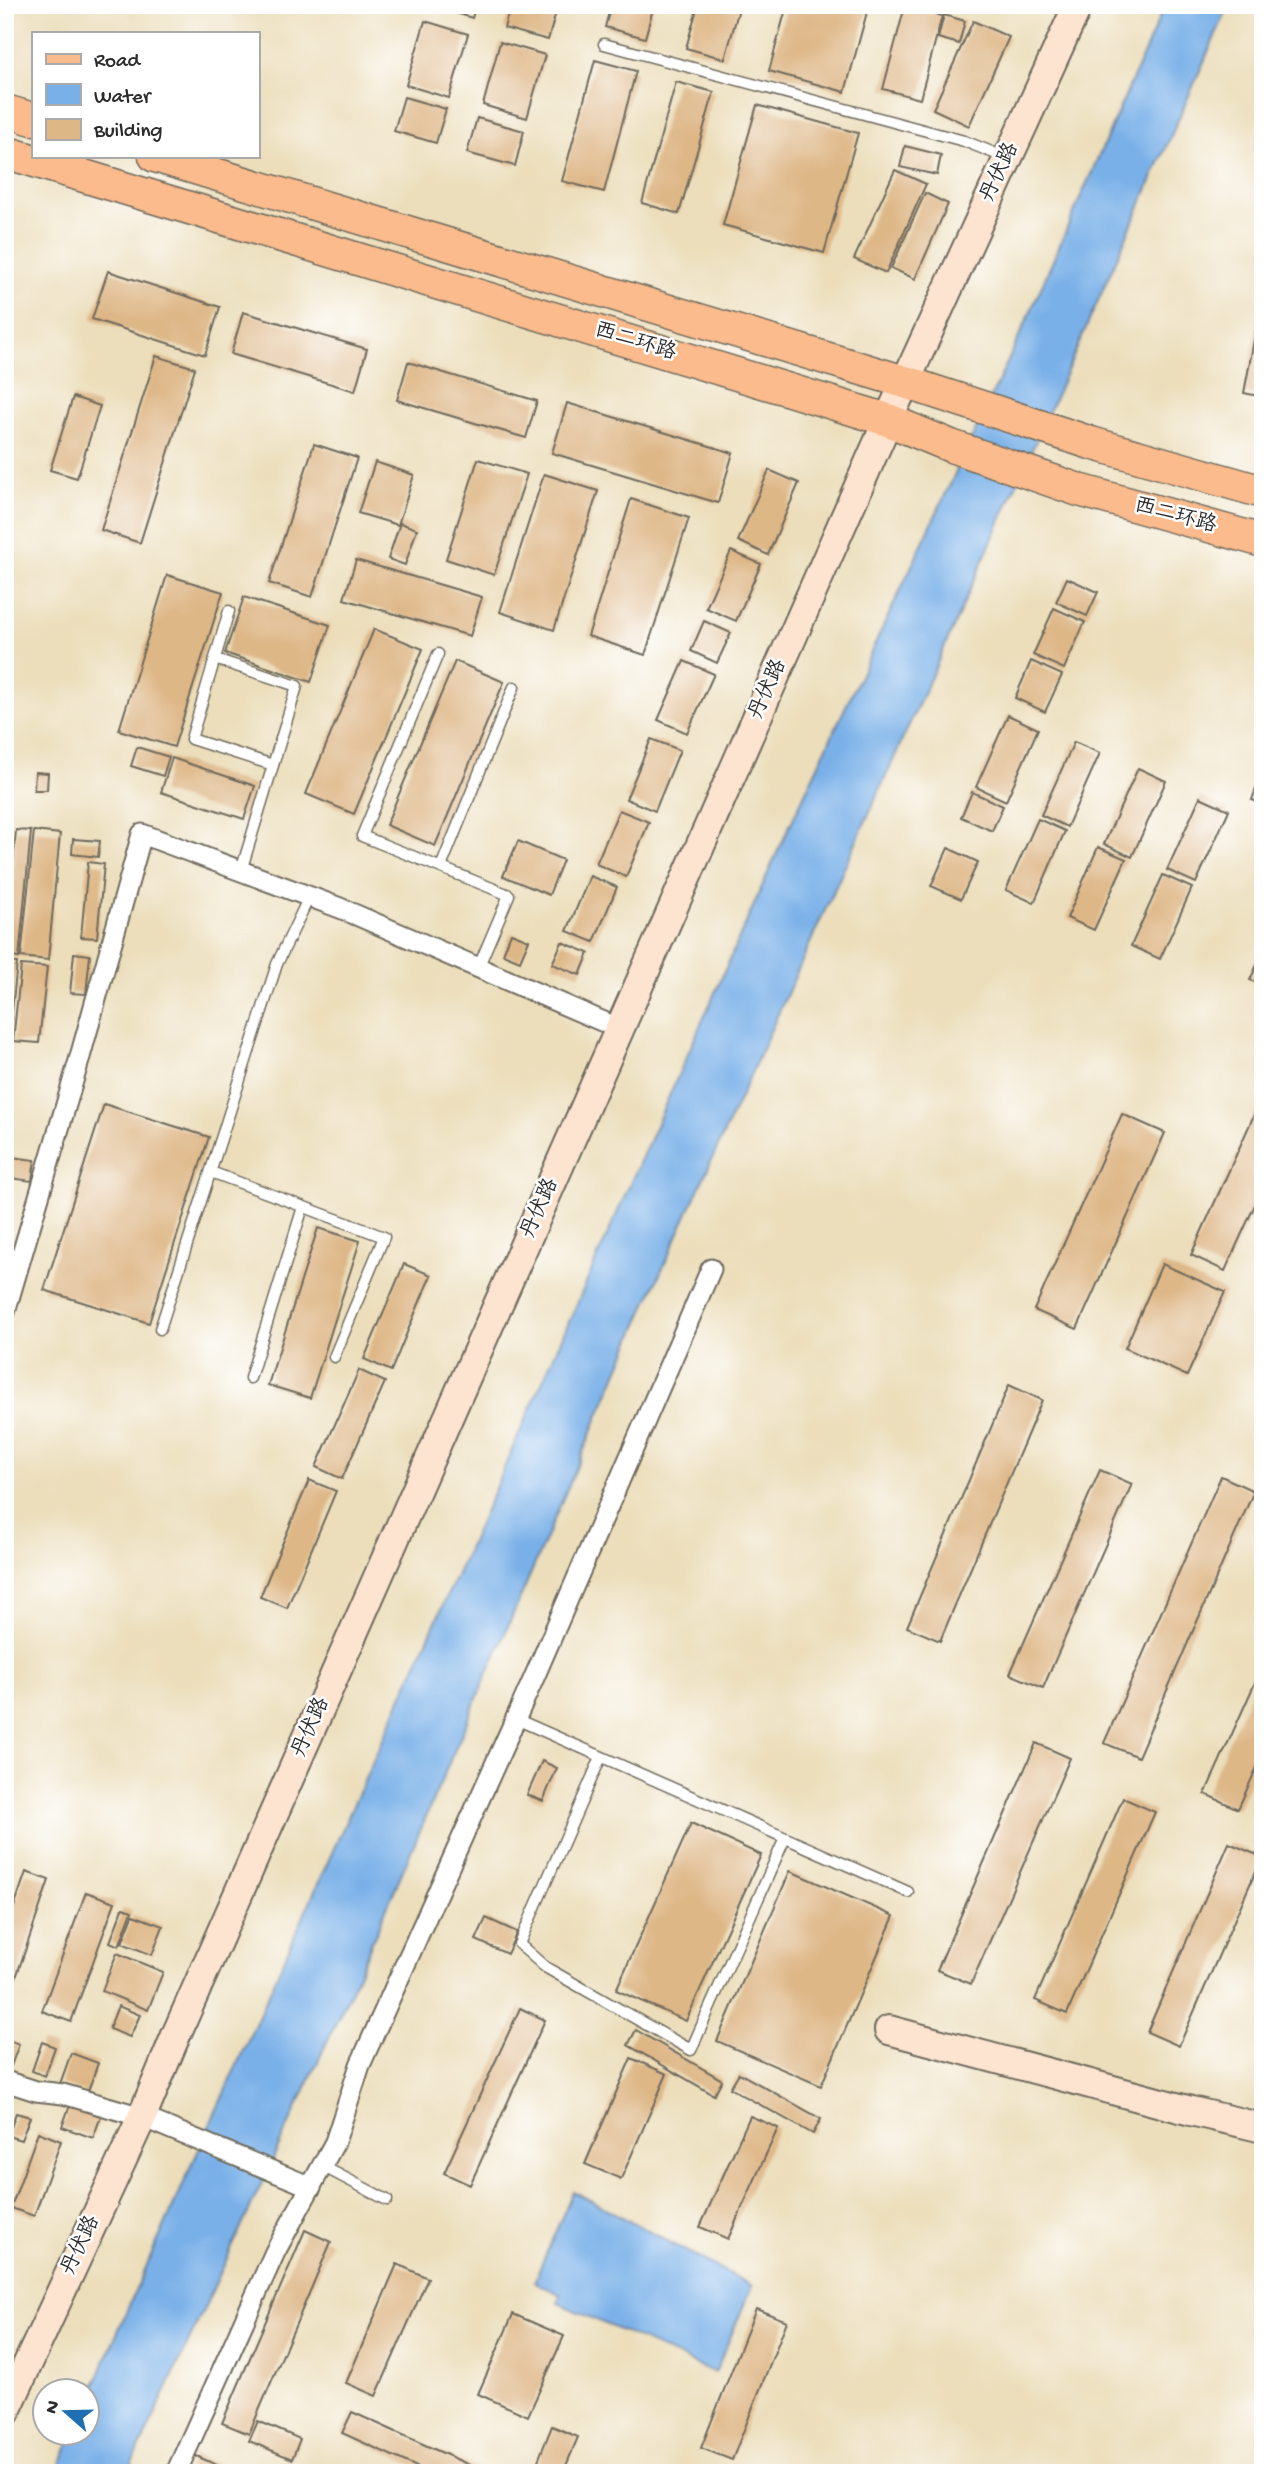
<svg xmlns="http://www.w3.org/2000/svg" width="1268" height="2478" viewBox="0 0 1268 2478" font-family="'Gochi Hand','LXGW WenKai TC',sans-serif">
	<rect width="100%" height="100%" fill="#fff"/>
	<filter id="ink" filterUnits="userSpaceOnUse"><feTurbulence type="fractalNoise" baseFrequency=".0143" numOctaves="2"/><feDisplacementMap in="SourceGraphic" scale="14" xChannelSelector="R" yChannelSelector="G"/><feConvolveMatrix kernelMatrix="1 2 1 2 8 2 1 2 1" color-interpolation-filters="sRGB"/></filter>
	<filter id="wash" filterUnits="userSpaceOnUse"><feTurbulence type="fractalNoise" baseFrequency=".00686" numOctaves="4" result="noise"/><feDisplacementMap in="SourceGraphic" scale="28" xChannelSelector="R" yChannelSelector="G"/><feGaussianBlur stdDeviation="1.57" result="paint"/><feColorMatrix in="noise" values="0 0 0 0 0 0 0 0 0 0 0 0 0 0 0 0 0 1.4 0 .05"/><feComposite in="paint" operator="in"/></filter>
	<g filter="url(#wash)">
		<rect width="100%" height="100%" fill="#ecdebb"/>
		<!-- water -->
		<g fill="#79b0e8" stroke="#526e8a" stroke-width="2">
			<polygon points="1165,5 1229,5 949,637 655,1285 356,1979 128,2473 56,2473 74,2433 88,2432 88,2401 134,2294 457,1574 776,855 1022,331"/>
			<polygon points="573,2191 752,2286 715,2373 558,2303 560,2294 534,2282"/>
		</g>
		<g id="blocks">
			<!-- building -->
			<g fill="#deb787">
				<polygon points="430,5 476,5 472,18"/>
				<polygon points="511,5 558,5 548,40 504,28"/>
				<polygon points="611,5 654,5 645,38 605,27"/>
				<polygon points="698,5 740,5 725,59 686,48"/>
				<polygon points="787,5 869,5 845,92 769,71"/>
				<polygon points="905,6 942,16 920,99 883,89"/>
				<polygon points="944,15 965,21 959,44 938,38"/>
				<polygon points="425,21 468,34 449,98 406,85"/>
				<polygon points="973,21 1009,37 969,126 933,109"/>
				<polygon points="500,42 545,55 527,118 483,105"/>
				<polygon points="595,60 636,71 604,192 562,181"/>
				<polygon points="676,82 714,92 679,214 642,203"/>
				<polygon points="404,97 446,109 436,143 394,131"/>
				<polygon points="757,105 858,133 824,253 723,225"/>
				<polygon points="477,118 524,131 515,166 467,153"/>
				<polygon points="905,146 941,155 937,175 900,167"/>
				<polygon points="895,170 926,184 886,273 854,259"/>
				<polygon points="925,193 948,204 915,279 891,268"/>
				<polygon points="108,271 220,307 205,355 92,319"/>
				<polygon points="1261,303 1263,303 1263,397 1244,393"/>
				<polygon points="243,312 367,349 355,391 231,354"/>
				<polygon points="156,356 195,368 140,543 101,530"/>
				<polygon points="408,362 537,401 526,438 397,400"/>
				<polygon points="73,397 100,406 77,478 50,470"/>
				<polygon points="567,403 733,453 718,503 552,453"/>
				<polygon points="314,444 357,458 312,597 269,583"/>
				<polygon points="478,459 527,474 494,575 446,559"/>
				<polygon points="375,462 414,475 398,525 358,513"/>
				<polygon points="769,470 799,483 768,555 738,541"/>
				<polygon points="544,474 598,491 554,630 500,612"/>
				<polygon points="631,499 689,518 645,655 588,636"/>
				<polygon points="400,523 417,529 405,565 388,559"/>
				<polygon points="731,551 761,564 736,621 706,608"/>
				<polygon points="356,560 482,597 470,636 344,599"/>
				<polygon points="167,575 223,592 174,747 119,730"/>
				<polygon points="1067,578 1098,592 1087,616 1056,602"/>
				<polygon points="244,597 330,625 311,682 225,653"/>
				<polygon points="1054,608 1085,622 1064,669 1033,655"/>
				<polygon points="704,621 731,633 717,663 691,651"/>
				<polygon points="374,629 423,649 354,814 306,794"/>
				<polygon points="455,661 504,682 435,846 386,825"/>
				<polygon points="684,661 714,674 687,733 658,720"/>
				<polygon points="1031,661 1062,675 1045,712 1015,698"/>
				<polygon points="1008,715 1038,729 1006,801 976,787"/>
				<polygon points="651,739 680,750 655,811 626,799"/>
				<polygon points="1074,742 1100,753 1067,827 1041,815"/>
				<polygon points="137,747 169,757 163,776 131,766"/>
				<polygon points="172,758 255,786 244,819 161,792"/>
				<polygon points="1138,768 1166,781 1132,857 1104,844"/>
				<polygon points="1263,769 1263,803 1252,800"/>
				<polygon points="35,772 48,773 47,790 34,790"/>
				<polygon points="972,792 1003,806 992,831 961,817"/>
				<polygon points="1200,797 1229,810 1196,883 1167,870"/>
				<polygon points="619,810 649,822 626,877 596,864"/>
				<polygon points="1038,819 1065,831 1034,903 1006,890"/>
				<polygon points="16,830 31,831 19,958 5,956"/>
				<polygon points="34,831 60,834 48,960 21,957"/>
				<polygon points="73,839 100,841 98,857 72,854"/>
				<polygon points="518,841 563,860 549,895 503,876"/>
				<polygon points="1098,847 1126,859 1094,930 1067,918"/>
				<polygon points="948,848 978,862 961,899 931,886"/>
				<polygon points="88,862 104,864 97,938 81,937"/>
				<polygon points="1163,875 1192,888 1160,959 1131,946"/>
				<polygon points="590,876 617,887 594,942 567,931"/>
				<polygon points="511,933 529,940 520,961 503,954"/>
				<polygon points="562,942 589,953 580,975 552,964"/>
				<polygon points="1263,952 1263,985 1250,980"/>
				<polygon points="74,953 90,955 86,994 70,993"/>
				<polygon points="5,962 17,963 9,1039 5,1039"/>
				<polygon points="21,965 47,967 39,1043 13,1041"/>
				<polygon points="1263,1095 1263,1187 1225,1271 1191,1255"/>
				<polygon points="104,1104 209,1137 149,1323 44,1290"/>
				<polygon points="1122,1114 1165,1133 1077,1329 1034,1310"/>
				<polygon points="11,1157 35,1160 32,1181 9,1178"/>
				<polygon points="318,1228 360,1241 310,1398 268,1385"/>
				<polygon points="404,1264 431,1275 391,1371 364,1359"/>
				<polygon points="1162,1264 1225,1292 1187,1376 1125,1348"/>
				<polygon points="359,1370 385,1382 342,1479 316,1467"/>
				<polygon points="1009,1385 1042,1400 940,1641 907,1627"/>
				<polygon points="1100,1470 1132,1484 1043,1688 1010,1674"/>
				<polygon points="1221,1476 1254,1491 1138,1757 1104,1743"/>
				<polygon points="309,1480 336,1491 287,1608 260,1597"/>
				<polygon points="1263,1665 1263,1754 1238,1809 1205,1794"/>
				<polygon points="1036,1743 1070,1758 971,1984 937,1970"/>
				<polygon points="542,1761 557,1768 543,1801 527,1795"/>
				<polygon points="1123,1798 1155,1812 1067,2014 1035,2000"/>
				<polygon points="691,1823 761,1855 686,2021 616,1990"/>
				<polygon points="1229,1843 1262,1857 1179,2046 1147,2032"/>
				<polygon points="790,1871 894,1916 821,2086 717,2041"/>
				<polygon points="26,1872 49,1880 9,1998 5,1996 5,1933"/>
				<polygon points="86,1892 115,1902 71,2022 42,2011"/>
				<polygon points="123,1908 132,1911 119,1946 110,1942"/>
				<polygon points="133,1915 163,1926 152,1955 122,1943"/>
				<polygon points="486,1918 517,1932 507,1954 476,1940"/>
				<polygon points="117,1953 163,1972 148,2010 102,1991"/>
				<polygon points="118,2006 140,2015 130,2037 109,2029"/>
				<polygon points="520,2008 545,2020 470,2185 444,2173"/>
				<polygon points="636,2030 722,2080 714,2095 628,2045"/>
				<polygon points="5,2039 19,2044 8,2074 5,2073"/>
				<polygon points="42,2042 55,2047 45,2076 32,2071"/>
				<polygon points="71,2053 98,2063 87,2094 60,2084"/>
				<polygon points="631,2058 667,2074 621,2179 585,2164"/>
				<polygon points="739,2073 821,2119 813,2134 730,2088"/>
				<polygon points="70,2105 101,2116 93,2138 62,2127"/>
				<polygon points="16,2113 30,2117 21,2140 8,2136"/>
				<polygon points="750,2116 778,2128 728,2239 700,2227"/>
				<polygon points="38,2132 61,2141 34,2216 11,2208"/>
				<polygon points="305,2230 331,2242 249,2434 222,2423"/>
				<polygon points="397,2264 428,2278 376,2396 346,2383"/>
				<polygon points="756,2309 787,2321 732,2460 701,2448"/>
				<polygon points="513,2314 564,2336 528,2416 478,2394"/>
				<polygon points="352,2412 487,2473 430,2473 342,2433"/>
				<polygon points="258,2421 300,2439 292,2459 249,2441"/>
				<polygon points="552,2426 578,2437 563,2473 533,2473"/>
				<polygon points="194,2455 226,2469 224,2473 187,2473"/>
			</g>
		</g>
	</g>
	<g filter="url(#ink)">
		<use href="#blocks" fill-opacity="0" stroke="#6f6a5d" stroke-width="2"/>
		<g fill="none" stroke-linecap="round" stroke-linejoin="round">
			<defs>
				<g id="lane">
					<polyline points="604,44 964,141 1004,157"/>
					<polyline points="229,611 191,739 273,765"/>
					<polyline points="438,654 362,836 509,895 478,968"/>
					<polyline points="215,659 297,686 241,871"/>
					<polyline points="441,867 514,687"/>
					<polyline points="211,1172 384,1237 334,1357"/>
					<polyline points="160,1329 277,964 309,897"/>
					<polyline points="250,1378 303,1207"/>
					<polyline points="516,1719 908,1892"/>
					<polyline points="601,1757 519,1944 545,1967 691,2050 785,1838"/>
					<polyline points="322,2166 387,2200"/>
				</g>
				<g id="street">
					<polyline points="5,1312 78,1064 142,834 340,908 620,1029"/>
					<polyline points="5,2081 36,2091 63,2094 142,2117 311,2187"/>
					<polyline points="176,2473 275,2252 335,2142 360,2065 533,1680 711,1269"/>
				</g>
				<g id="secondary">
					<polyline points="889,2030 1191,2111 1263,2128"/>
					<polyline points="5,2413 142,2117 176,2035 888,420 1078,5"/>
				</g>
				<g id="primary">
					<polyline points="5,111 33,119"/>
					<polyline points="5,152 888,420 951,446 1079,490 1263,541"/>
					<polyline points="155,156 905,382 1091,443 1263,492"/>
				</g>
			</defs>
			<!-- lane casing -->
			<use href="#lane" stroke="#6f6a5d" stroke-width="13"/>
			<!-- street casing -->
			<use href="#street" stroke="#6f6a5d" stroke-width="23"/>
			<!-- secondary casing -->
			<use href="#secondary" stroke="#6f6a5d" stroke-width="32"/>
			<!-- primary casing -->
			<use href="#primary" stroke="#6f6a5d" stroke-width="35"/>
			<!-- lane -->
			<use href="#lane" stroke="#fff" stroke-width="10"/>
			<!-- street -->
			<use href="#street" stroke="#fff" stroke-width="19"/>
			<!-- secondary -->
			<use href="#secondary" stroke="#fde4d1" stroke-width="28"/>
			<!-- primary -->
			<use href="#primary" stroke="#fbbb8c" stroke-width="32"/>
		</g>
	</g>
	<g text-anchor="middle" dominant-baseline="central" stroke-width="5" stroke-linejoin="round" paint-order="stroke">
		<!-- street labels -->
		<g font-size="21" fill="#2b2b2b" stroke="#fff">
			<text transform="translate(1001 173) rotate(-65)">丹伏路</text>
			<text transform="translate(635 343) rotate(17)">西二环路</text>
			<text transform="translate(1175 517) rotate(15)">西二环路</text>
			<text transform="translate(769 690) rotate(-66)">丹伏路</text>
			<text transform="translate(541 1209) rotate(-66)">丹伏路</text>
			<text transform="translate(312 1728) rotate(-66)">丹伏路</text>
			<text transform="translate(82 2246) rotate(-65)">丹伏路</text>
		</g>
	</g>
	<!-- margin -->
	<rect width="1268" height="2478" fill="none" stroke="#fff" stroke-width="28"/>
	<!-- legend -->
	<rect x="32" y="32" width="228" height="126" fill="#ffffff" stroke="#aaaaaa" stroke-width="2"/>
	<rect x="46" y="54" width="35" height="10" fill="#fbbb8c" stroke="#aaaaaa" stroke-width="2"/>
	<text x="94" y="66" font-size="21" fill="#2b2b2b">Road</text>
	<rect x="46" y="84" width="35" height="21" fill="#79b0e8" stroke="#aaaaaa" stroke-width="2"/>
	<text x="94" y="102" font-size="21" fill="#2b2b2b">Water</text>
	<rect x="46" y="119" width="35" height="21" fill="#deb787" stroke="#aaaaaa" stroke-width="2"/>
	<text x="94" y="136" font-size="21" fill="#2b2b2b">Building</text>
	<!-- north arrow -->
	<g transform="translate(66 2412) rotate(290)"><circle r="33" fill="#ffffff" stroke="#aaaaaa" stroke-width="2"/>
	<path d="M0-5L12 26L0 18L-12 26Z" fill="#1f6fb2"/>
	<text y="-10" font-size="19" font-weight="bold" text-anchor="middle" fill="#2b2b2b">N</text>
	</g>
</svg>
